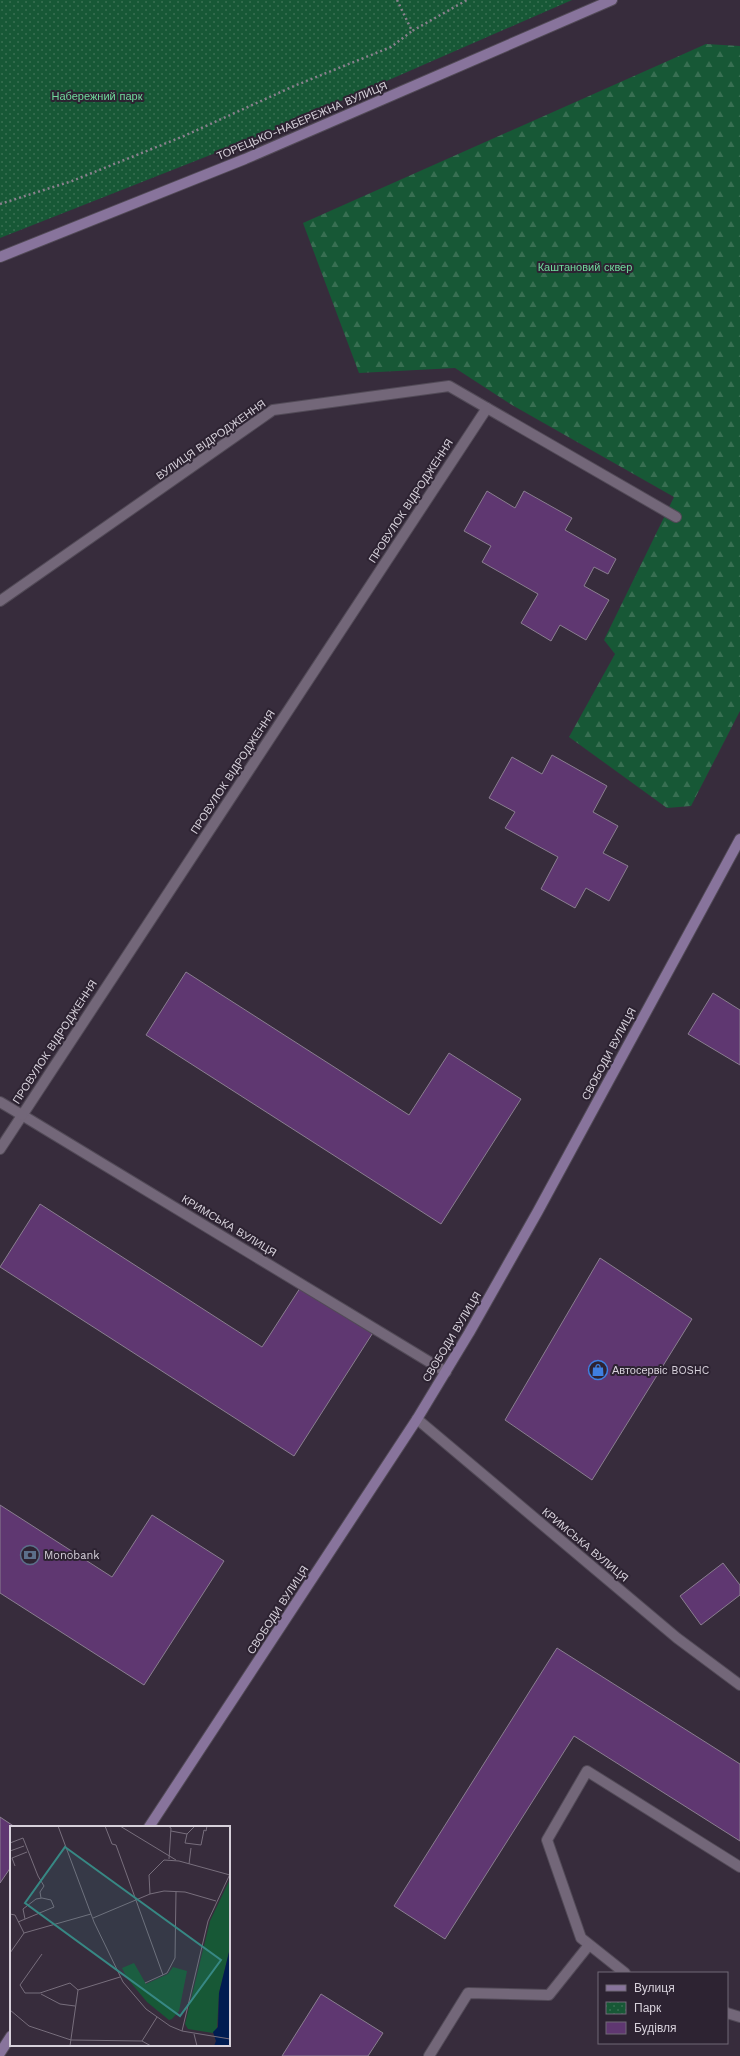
<svg xmlns="http://www.w3.org/2000/svg" width="740" height="2056" viewBox="0 0 740 2056" font-family="'Work Sans',sans-serif">
	<defs>
		<pattern id="forest-firs" width="22" height="20" patternUnits="userSpaceOnUse"><rect width="22" height="20" fill="#175836"/><path d="M5 1l3.5 6h-7zM16 11l3.5 6h-7z" fill="#386f52"/></pattern>
		<pattern id="park-dots" width="8" height="8" patternUnits="userSpaceOnUse"><rect width="8" height="8" fill="#175836"/><path d="M2 2h.1M6 6h.1" fill="none" stroke="#386f52" stroke-width="1.8" stroke-linecap="round"/></pattern>
	</defs>
	<rect width="100%" height="100%" fill="#372c3c"/>
	<!-- forest -->
	<polygon fill="url(#forest-firs)" points="706,44 740,46 740,711 691,806 667,808 569,737 615,654 604,640 674,497 512,405 455,368 359,373 303,223"/>
	<!-- park -->
	<polygon fill="url(#park-dots)" points="0,0 572,0 279,128 0,238"/>
	<!-- building -->
	<g fill="#5f3771" stroke="#8a7e90">
		<polygon points="487,491 515,508 524,491 572,518 565,530 616,559 608,574 594,567 584,586 609,600 586,640 560,625 551,641 521,623 538,594 482,562 491,546 464,531"/>
		<polygon points="552,755 607,786 593,812 618,826 603,853 628,866 609,901 586,888 575,908 541,889 558,857 505,828 515,812 489,798 512,757 542,774"/>
		<polygon points="186,972 409,1115 449,1053 521,1099 441,1224 146,1035"/>
		<polygon points="713,993 740,1010 740,1065 688,1034"/>
		<polygon points="40,1204 262,1347 302,1285 374,1331 294,1456 0,1267"/>
		<polygon points="600,1258 692,1319 592,1480 505,1420"/>
		<polygon points="0,1505 112,1577 152,1515 224,1561 144,1685 0,1593"/>
		<polygon points="723,1563 740,1585 740,1595 701,1625 680,1596"/>
		<polygon points="557,1648 740,1764 740,1841 574,1736 445,1939 394,1906"/>
		<polygon points="0,1817 15,1827 11,1827 11,1867 0,1883"/>
		<polygon points="321,1994 383,2033 368,2056 282,2056"/>
	</g>
	<g fill="none" stroke-linecap="round" stroke-linejoin="round">
		<defs>
			<g id="lane">
				<polyline points="487,408 676,517"/>
				<polyline points="22,1115 446,1372"/>
				<polyline points="625,1973 581,1938 547,1840 587,1771 740,1867"/>
				<polyline points="727,2013 740,2017"/>
				<polyline points="429,2056 468,1993 549,1995 589,1945"/>
			</g>
			<g id="street">
				<polyline points="0,601 273,410 449,386 487,408 0,1149"/>
				<polyline points="0,1102 22,1115"/>
				<polyline points="417,1419 677,1638 740,1685"/>
			</g>
			<g id="secondary">
				<polyline points="0,257 245,159 612,0"/>
				<polyline points="149,1827 417,1419 469,1333 538,1211 740,839"/>
				<polyline points="0,2053 11,2036"/>
			</g>
		</defs>
		<!-- lane casing -->
		<use href="#lane" stroke="#524a57" stroke-width="12"/>
		<!-- street casing -->
		<use href="#street" stroke="#524a57" stroke-width="12"/>
		<!-- secondary casing -->
		<use href="#secondary" stroke="#524a57" stroke-width="12"/>
		<!-- path -->
		<g stroke="#8a818e" stroke-width="2.5" stroke-dasharray="2 3" stroke-linecap="butt">
			<polyline points="397,0 412,31 467,0"/>
			<polyline points="0,204 72,181 184,136 294,86 391,47 412,31"/>
		</g>
		<!-- lane -->
		<use href="#lane" stroke="#736779" stroke-width="10"/>
		<!-- street -->
		<use href="#street" stroke="#736779" stroke-width="10"/>
		<!-- secondary -->
		<use href="#secondary" stroke="#88749c" stroke-width="10"/>
	</g>
	<!-- icons -->
	<defs>
		<symbol id="shop-ring" viewBox="-11 -11 22 22"><circle r="9.5" fill="#2d2332" stroke="#3f7fe0" stroke-width="1.5"/><path d="M-5-2.5h2.3a2.7 3.5 0 0 1 5.4 0H5L5.5 6h-11ZM-1.5-2.5h3a1.5 2.3 0 0 0-3 0Z" fill="#3f7fe0"/></symbol>
		<symbol id="bank-ring" viewBox="-11 -11 22 22"><circle r="9.5" fill="#2d2332" stroke="#5c6f8a" stroke-width="1.5"/><path d="M-6-4H6V4H-6ZM0-2.3a2.3 2.3 0 1 0 0 4.6a2.3 2.3 0 1 0 0-4.6Z" fill="#5c6f8a"/></symbol>
	</defs>
	<g fill-rule="evenodd">
		<use href="#shop-ring" x="587" y="1359" width="22" height="22"/>
		<use href="#bank-ring" x="19" y="1544" width="22" height="22"/>
	</g>
	<g text-anchor="middle" dominant-baseline="central" stroke-width="4" stroke-linejoin="round" paint-order="stroke">
		<!-- park labels -->
		<g font-size="11" fill="#70d99c" stroke="#2d2332">
			<text x="97" y="96">Набережний парк</text>
			<text x="585" y="267">Каштановий сквер</text>
		</g>
		<!-- street labels -->
		<g font-size="11" fill="#d7d1db" stroke="#2d2332">
			<text transform="translate(302 121) rotate(-23)">ТОРЕЦЬКО-НАБЕРЕЖНА ВУЛИЦЯ</text>
			<text transform="translate(211 440) rotate(-35)">ВУЛИЦЯ ВІДРОДЖЕННЯ</text>
			<text transform="translate(411 501) rotate(-57)">ПРОВУЛОК ВІДРОДЖЕННЯ</text>
			<text transform="translate(233 772) rotate(-57)">ПРОВУЛОК ВІДРОДЖЕННЯ</text>
			<text transform="translate(55 1042) rotate(-57)">ПРОВУЛОК ВІДРОДЖЕННЯ</text>
			<text transform="translate(609 1054) rotate(-62)">СВОБОДИ ВУЛИЦЯ</text>
			<text transform="translate(229 1226) rotate(31)">КРИМСЬКА ВУЛИЦЯ</text>
			<text transform="translate(452 1337) rotate(-59)">СВОБОДИ ВУЛИЦЯ</text>
			<text transform="translate(585 1545) rotate(40)">КРИМСЬКА ВУЛИЦЯ</text>
			<text transform="translate(278 1610) rotate(-57)">СВОБОДИ ВУЛИЦЯ</text>
		</g>
		<!-- poi labels -->
		<g font-size="11" fill="#d7d1db" stroke="#2d2332" text-anchor="start">
			<text x="612" y="1370">Автосервіс BOSHC</text>
			<text x="44" y="1555">Monobank</text>
		</g>
	</g>
	<!-- overview -->
	<g transform="translate(10 1826)">
		<rect width="220" height="220" fill="#372c3c"/>
		<path d="M124,137l12,21 22,-10 5,-7 14,4 -8,40 -7,8 -3,1 -22,-18 -20,-24 -5,-10z" fill="#175836"/>
		<path d="M220,53v69l-11,45 -2,35 -4,5 -25,-4 -3,-5 25,-103z" fill="#175836"/>
		<path d="M220,122v98h-16l2,-5 -3,-9 5,-5 1,-34z" fill="#001c51"/>
		<path fill="none" stroke="#776e7c" stroke-width="1" d="M48,0l36,96 29,60 23,27 24,17 12,5M95,0l7,18 4,1 47,130M110,0l56,34M158,0l3,2 -2,31M185,0l-8,8 -2,9 16,2 3,-15 2,1 1,-5M161,5l16,3M0,17l13,-5 15,38 6,10 -4,6 1,6M0,25l14,-5M179,38l2,-16M5,40l-3,-8 15,-6M220,48l-22,47 -26,110 48,8M140,68l-1,-19 15,-15 15,1 51,14M0,88l5,1 9,18 67,-19M83,92l57,-24 14,-3 21,1 31,9M8,96l36,-15 -3,-7 -9,-2 -6,1 -13,10 2,10M0,127l14,-20M32,128l-22,31 5,8h15l30,-10 8,7 42,-13M135,157l22,-10 8,-15 1,-67M31,168l19,10 15,2M0,184l19,16 42,14 71,1 9,5M184,208l3,12M132,215l15,-24M60,220l8,-56"/>
		<path fill="#378884" fill-opacity="0.15" stroke="#378884" stroke-width="2" d="M55,21l156,113 -41,56 -155,-113z"/>
		<rect width="220" height="220" fill="none" stroke="#d7d1db" stroke-width="2"/>
	</g>
	<!-- legend -->
	<rect x="598" y="1972" width="130" height="72" fill="#2d2332" stroke="#716976"/>
	<rect x="606" y="1985" width="20" height="6" fill="#88749c" stroke="#716976"/>
	<text x="634" y="1992" font-size="12" fill="#d7d1db">Вулиця</text>
	<rect x="606" y="2002" width="20" height="12" fill="url(#park-dots)" stroke="#716976"/>
	<text x="634" y="2012" font-size="12" fill="#d7d1db">Парк</text>
	<rect x="606" y="2022" width="20" height="12" fill="#5f3771" stroke="#716976"/>
	<text x="634" y="2032" font-size="12" fill="#d7d1db">Будівля</text>
</svg>
